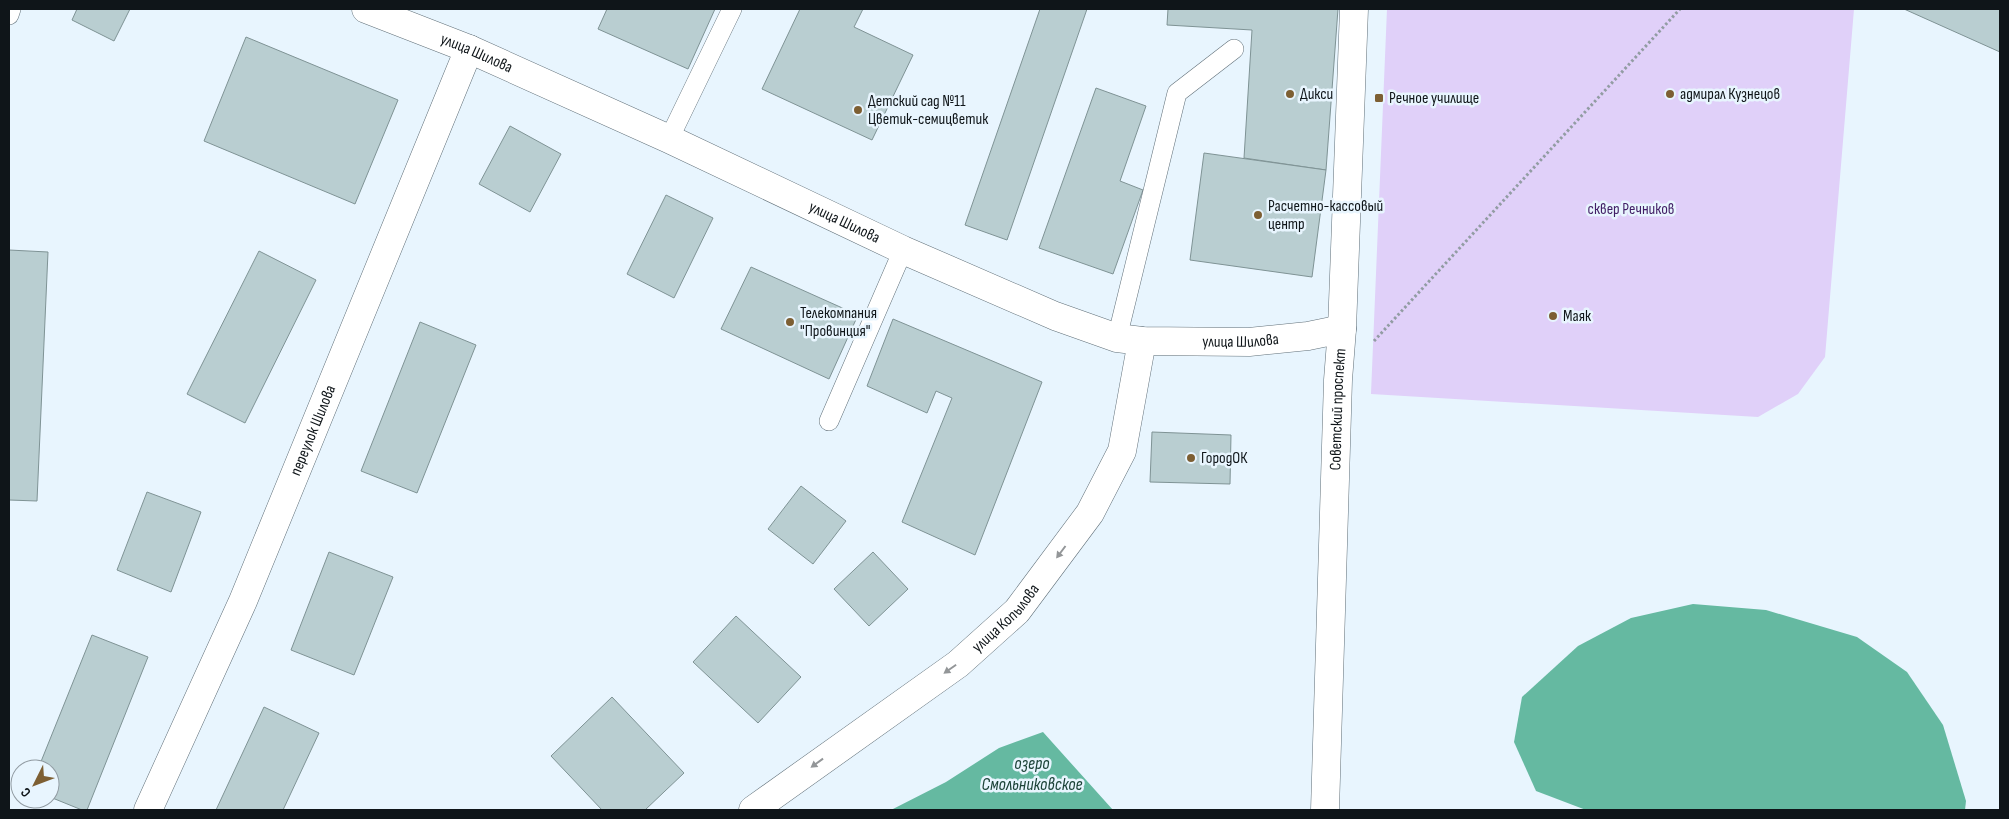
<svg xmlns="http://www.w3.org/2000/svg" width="2009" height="819" viewBox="0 0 2009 819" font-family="'Sofia Sans Condensed',sans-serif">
	<rect width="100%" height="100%" fill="#e8f5fe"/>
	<!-- green -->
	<polygon fill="#e0d0f9" points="1387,9 1854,9 1825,357 1798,394 1758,417 1371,394"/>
	<!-- water -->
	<g fill="#65b9a1">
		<polygon points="1693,604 1766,610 1857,637 1907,672 1943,725 1966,801 1965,810 1586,810 1536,791 1514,742 1522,697 1578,646 1631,618"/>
		<polygon points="1043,732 1113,810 891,810 946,782 999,748"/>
	</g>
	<!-- building -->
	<g fill="#b9ced1" stroke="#7f9395">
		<polygon points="77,9 130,9 114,41 72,20"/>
		<polygon points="607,9 715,9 688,69 598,29"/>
		<polygon points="800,9 863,9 854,27 913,55 872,140 762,89"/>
		<polygon points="1040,9 1087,9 1007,240 965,225"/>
		<polygon points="1168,9 1338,9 1326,170 1244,158 1252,30 1167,25"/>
		<polygon points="1904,9 2000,9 2000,52"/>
		<polygon points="246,37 398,100 355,204 204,141"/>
		<polygon points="1096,88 1146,106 1120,181 1143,190 1113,274 1039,248"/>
		<polygon points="510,126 561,154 530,212 479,184"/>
		<polygon points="1204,153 1326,170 1312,277 1190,260"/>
		<polygon points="666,195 713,218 674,298 627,274"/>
		<polygon points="9,250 48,252 37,501 9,500"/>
		<polygon points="259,251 316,280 245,423 187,394"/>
		<polygon points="751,267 858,315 829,379 721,329"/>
		<polygon points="893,319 1042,382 975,555 902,522 952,398 936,391 927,413 867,386"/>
		<polygon points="420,322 476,345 417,493 361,471"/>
		<polygon points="1152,432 1231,435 1230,484 1150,482"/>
		<polygon points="801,486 846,521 813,564 768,529"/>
		<polygon points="147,492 201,512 171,592 117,570"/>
		<polygon points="329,552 393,577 354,675 291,650"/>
		<polygon points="873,552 908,589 869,626 834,589"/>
		<polygon points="736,616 801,677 758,723 693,662"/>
		<polygon points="92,635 148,657 87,810 82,810 50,797 50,769 38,769"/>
		<polygon points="612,697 684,773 645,810 602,810 551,756"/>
		<polygon points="264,707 319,733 283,810 216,810"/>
	</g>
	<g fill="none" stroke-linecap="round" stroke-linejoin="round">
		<defs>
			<g id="service">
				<polyline points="9,15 11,9"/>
				<polyline points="669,139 732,9"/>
				<polyline points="1117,338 1177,93 1234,49"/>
				<polyline points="829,421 903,250"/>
			</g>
			<g id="minor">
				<path id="s1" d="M366,9l103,40 200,90 234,111 152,66 62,22 25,3 107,1 59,-6 34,-7"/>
				<path id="s2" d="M148,810l95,-209 226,-552"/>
				<path id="s3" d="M753,810l205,-146 59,-53 73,-98 32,-62 20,-110"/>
			</g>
			<g id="secondary">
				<path id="s4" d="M1325,810l13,-430 4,-51 12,-320"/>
			</g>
		</defs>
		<!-- service casing -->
		<use href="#service" stroke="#617079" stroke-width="20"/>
		<!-- minor casing -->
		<use href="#minor" stroke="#617079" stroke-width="29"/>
		<!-- secondary casing -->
		<use href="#secondary" stroke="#617079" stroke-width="29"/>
		<!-- path -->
		<polyline stroke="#929ca3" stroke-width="3" stroke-dasharray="2.5 2.5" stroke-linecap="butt" points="1374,341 1680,9"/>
		<!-- service -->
		<use href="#service" stroke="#fff" stroke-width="19"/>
		<!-- minor -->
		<use href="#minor" stroke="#fff" stroke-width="28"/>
		<!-- secondary -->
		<use href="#secondary" stroke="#fff" stroke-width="28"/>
	</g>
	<!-- one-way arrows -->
	<defs><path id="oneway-solid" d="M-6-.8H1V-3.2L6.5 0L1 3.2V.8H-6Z" transform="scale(1.25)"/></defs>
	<g fill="#939698">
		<use href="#oneway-solid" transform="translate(1061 552) rotate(127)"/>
		<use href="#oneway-solid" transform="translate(950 669) rotate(145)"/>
		<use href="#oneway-solid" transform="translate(817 763) rotate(144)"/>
	</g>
	<!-- markers -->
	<g fill="#7d5f33" stroke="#e8f5fe" stroke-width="2">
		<circle cx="1290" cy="94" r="5"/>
		<circle cx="1670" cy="94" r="5"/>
		<rect x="1374" y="93" width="10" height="10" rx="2.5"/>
		<circle cx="858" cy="110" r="5"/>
		<circle cx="1258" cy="215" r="5"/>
		<circle cx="1553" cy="316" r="5"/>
		<circle cx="790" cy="322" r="5"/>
		<circle cx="1191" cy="458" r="5"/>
	</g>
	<g text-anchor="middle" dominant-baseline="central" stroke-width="5" stroke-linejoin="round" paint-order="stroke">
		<!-- street labels -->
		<g font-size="16" fill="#0f1519" stroke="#e8f5fe">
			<text stroke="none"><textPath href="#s1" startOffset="119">улица Шилова</textPath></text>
			<text stroke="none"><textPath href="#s1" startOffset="524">улица Шилова</textPath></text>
			<text stroke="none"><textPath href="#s1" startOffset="944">улица Шилова</textPath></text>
			<text stroke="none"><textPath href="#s4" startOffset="401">Советский проспект</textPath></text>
			<text stroke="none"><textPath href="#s2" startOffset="414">переулок Шилова</textPath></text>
			<text stroke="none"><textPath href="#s3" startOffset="318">улица Копылова</textPath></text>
		</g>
		<!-- poi labels -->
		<g font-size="16" fill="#0f1519" stroke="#e8f5fe" text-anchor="start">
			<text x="1300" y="94">Дикси</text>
			<text x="1680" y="94">адмирал Кузнецов</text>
			<text x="1389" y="98">Речное училище</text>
			<text x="868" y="101">Детский сад №11<tspan x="868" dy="18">Цветик-семицветик</tspan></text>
			<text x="1268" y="206">Расчетно-кассовый<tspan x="1268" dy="18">центр</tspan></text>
			<text x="800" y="313">Телекомпания<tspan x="800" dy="18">"Провинция"</tspan></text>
			<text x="1563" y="316">Маяк</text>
			<text x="1201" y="458">ГородОК</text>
		</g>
		<!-- park labels -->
		<g font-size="16" fill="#421f66" stroke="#e8f5fe">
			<text x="1631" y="209">сквер Речников</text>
		</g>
		<!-- water labels -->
		<g font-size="18" font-style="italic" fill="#1c4338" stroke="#e8f5fe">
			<text x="1032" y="763">озеро<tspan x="1032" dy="21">Смольниковское</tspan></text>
		</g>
	</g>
	<!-- border -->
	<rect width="2009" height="819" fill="none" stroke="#0f1519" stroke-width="20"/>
	<!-- north arrow -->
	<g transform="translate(35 784) rotate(228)"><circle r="24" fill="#e8f5fe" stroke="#919ba2"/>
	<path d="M0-4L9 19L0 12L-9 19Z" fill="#7d5f33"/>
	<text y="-8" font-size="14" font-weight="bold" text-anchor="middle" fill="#0f1519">С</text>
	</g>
</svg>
